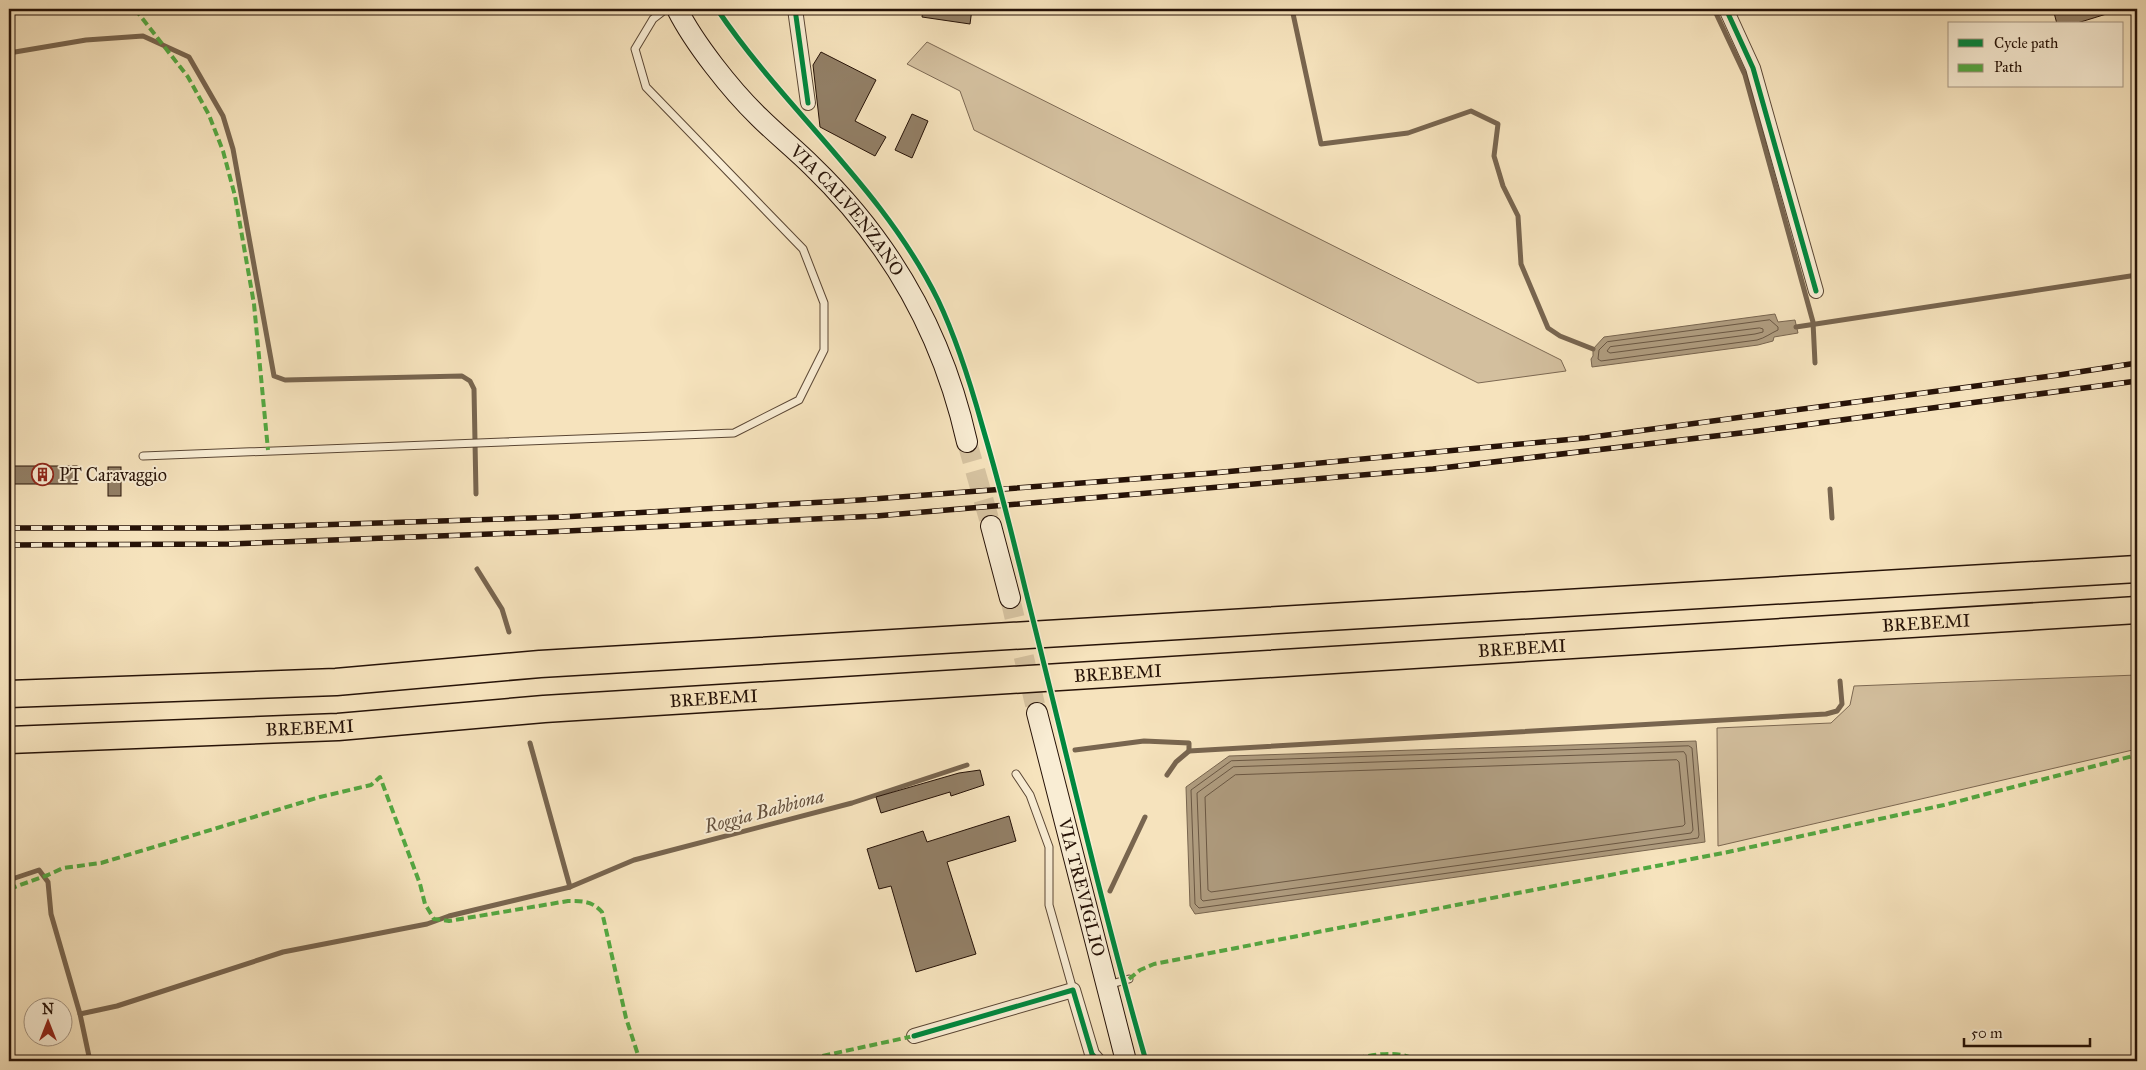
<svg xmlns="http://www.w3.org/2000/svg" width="2146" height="1070" viewBox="0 0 2146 1070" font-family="'IM FELL Great Primer',serif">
	<rect width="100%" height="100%" fill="#f6e3bd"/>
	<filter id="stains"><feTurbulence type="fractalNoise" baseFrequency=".004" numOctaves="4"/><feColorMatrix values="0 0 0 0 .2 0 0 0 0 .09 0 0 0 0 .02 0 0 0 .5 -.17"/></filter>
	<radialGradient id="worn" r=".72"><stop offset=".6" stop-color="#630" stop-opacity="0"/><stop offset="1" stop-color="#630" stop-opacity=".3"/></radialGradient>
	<!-- green -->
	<g fill="#d3bf9e" stroke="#7c6852">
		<polygon points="927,42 1561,360 1566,371 1478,383 974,130 960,91 907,64"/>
		<polygon points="2137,675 2137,749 1718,846 1717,728 1831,723 1850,705 1854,686"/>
	</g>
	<!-- water -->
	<g fill="#af9c7f" stroke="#78654f">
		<polygon points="1775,314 1778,322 1795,320 1798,333 1774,337 1773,341 1758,345 1592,367 1591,359 1593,356 1593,349 1604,337"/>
		<polygon points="1696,741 1705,842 1195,914 1190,906 1186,787 1229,756"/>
	</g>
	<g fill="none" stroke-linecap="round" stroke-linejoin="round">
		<!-- shore -->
		<g stroke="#6a5743" stroke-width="1">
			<path d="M1770,320l8,7v3c-7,3 -13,8 -21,10l-156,21 -3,-2 1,-9 8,-8z"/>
			<polygon points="1760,328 1763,329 1763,332 1755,334 1610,353 1607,351 1610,347"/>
			<polygon points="1689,746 1692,748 1699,835 1698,838 1199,908 1195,904 1191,790 1231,761"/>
			<polygon points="1684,752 1686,755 1693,830 1691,833 1203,901 1201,899 1197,793 1233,767"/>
			<polygon points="1677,760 1679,762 1685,824 1683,826 1211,892 1208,890 1205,797 1235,775"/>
		</g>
		<!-- stream -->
		<g stroke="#78654f" stroke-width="5">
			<polyline points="1292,9 1321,144 1408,133 1471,111 1498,124 1494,156 1503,186 1518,216 1521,264 1548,328 1560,336 1593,349"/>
			<polyline points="1714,9 1745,75 1813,322 1815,363"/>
			<polyline points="9,53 86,40 143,36 189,57 223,116 233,149 274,376 285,380 462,376 470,381 474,389 476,494"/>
			<polyline points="1796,327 2137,275"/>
			<polyline points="1830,489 1832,518"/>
			<polyline points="477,569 502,609 509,632"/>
			<polyline points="530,743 570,887"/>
			<polyline points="1075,750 1144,741 1189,743 1189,751"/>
			<polyline points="1167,775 1176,762 1189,751 1826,714 1837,711 1842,704 1840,681"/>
			<polyline points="9,880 39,870 48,882 51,914 80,1014 90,1061"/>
			<polyline points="1110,891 1145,817"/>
			<polyline points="80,1014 117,1006 283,952 427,924 449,916 570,887 634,860 852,803 967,765"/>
		</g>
	</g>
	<!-- building -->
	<g fill="#927f66" stroke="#261207">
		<polygon points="923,9 972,9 970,24 922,17"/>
		<polygon points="2053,9 2112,9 2113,12 2074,24 2057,24"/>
		<polygon points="821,52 876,80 855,121 886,137 875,156 820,127 813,65"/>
		<polygon points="912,114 928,121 912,158 895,150"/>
		<rect x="9" y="466" width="68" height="18"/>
		<rect x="108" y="467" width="13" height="29"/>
		<polygon points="980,770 984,785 951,796 950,792 881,813 876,797 959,773"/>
		<polygon points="1009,816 1016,841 947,862 976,954 916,972 891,886 879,889 867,849 923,831 927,842"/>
	</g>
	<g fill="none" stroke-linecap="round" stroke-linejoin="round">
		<!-- secondary-tunnel -->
		<g stroke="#d7c4a2" stroke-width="20" stroke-dasharray="20 10" stroke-linecap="butt">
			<polyline points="967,442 991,526"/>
			<polyline points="1010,598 1037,713"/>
		</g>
		<defs>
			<g id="service">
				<polyline points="143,456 734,433 799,400 824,350 824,303 803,249 646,87 635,49 653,19 666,9"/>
				<polyline points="1016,774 1030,795 1049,847 1049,905 1073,990"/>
				<polyline points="1108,985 1129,979"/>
			</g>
			<g id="minor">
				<polyline points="795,9 808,103"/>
				<polyline points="1726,9 1753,68 1816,291"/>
				<polyline points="914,1036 1073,990 1092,1054 1098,1061"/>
			</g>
			<g id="secondary">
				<path id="s1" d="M677,9c17,34 54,81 82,108 17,17 36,32 53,49 79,76 131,169 155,276"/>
				<polyline points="991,526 1010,598"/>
				<path id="s2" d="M1037,713l89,348"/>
			</g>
			<g id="motorway">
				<polyline points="9,694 336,682 540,664 2137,569"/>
				<path id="s3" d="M9,740l329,-13 206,-18 1593,-99"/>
			</g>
		</defs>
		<!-- service casing -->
		<use href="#service" stroke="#5a4634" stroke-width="9"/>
		<!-- minor casing -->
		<use href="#minor" stroke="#5a4634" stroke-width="16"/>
		<!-- secondary casing -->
		<use href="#secondary" stroke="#261207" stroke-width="22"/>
		<!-- motorway casing -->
		<use href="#motorway" stroke="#261207" stroke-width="29"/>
		<!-- service -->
		<use href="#service" stroke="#f9edd4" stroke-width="7"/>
		<!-- minor -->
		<use href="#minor" stroke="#f9edd4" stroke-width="14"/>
		<!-- secondary -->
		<use href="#secondary" stroke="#f9edd4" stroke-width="20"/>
		<!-- motorway -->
		<use href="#motorway" stroke="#f6e3bd" stroke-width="26"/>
		<defs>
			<g id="rail">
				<polyline points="9,528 222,528 562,517 860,500 1213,473 1585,438 2059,375 2137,363"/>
				<polyline points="9,545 230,544 546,532 876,516 1433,469 1758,431 2137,381"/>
			</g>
		</defs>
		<!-- rail casing -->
		<use href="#rail" stroke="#261207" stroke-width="5.5"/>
		<!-- rail -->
		<use href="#rail" stroke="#f9edd4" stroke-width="4" stroke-dasharray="11" stroke-linecap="butt"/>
		<!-- quiet -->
		<g stroke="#53a841" stroke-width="4" stroke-dasharray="8 4" stroke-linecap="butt">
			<polyline points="135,9 188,77 209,115 223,151 235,196 254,304 268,450"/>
			<path d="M9,889l39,-14 15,-7 38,-5 219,-66 51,-12 9,-8 40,107 5,20 9,15 15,2 119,-20c15,0 24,0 34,11l24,106 14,43"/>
			<polyline points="1129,979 1140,970 1154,964 1728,852 1944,805 2137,755"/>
			<polyline points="799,1061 914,1036"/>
			<path d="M1345,1061c20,-5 54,-13 72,0"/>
		</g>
		<defs>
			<g id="cycleway">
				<path d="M717,9c68,101 166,179 221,291 19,40 32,82 44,125 16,54 30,109 43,163 40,158 76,317 121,473"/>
				<polyline points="795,9 808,103"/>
				<polyline points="1726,9 1753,68 1816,291"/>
				<polyline points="914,1036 1073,990 1092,1054 1098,1061"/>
			</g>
		</defs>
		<!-- cycleway casing -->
		<use href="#cycleway" stroke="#f9edd4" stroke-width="8"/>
		<!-- cycleway -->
		<use href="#cycleway" stroke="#00873e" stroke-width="5"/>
	</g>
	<!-- icons -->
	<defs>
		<symbol id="building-ring" viewBox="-11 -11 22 22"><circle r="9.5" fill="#f9edd4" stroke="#8f2418" stroke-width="1.5"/><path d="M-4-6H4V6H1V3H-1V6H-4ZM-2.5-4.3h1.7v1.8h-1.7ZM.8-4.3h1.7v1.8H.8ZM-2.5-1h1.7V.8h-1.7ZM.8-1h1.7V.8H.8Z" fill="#8f2418"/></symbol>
	</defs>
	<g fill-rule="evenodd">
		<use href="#building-ring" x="30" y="462" width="25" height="25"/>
	</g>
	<g text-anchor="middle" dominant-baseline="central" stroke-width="4" stroke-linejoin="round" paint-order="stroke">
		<!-- street labels -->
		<g font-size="18" fill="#261207" stroke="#f9edd4">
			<text stroke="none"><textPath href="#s1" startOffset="265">VIA CALVENZANO</textPath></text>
			<text stroke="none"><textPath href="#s3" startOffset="1921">BREBEMI</textPath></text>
			<text stroke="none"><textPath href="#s3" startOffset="1516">BREBEMI</textPath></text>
			<text stroke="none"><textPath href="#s3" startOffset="1111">BREBEMI</textPath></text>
			<text stroke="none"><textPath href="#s3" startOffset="706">BREBEMI</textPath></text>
			<text stroke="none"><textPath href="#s3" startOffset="301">BREBEMI</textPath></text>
			<text stroke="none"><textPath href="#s2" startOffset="180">VIA TREVIGLIO</textPath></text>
		</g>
		<!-- poi labels -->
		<g font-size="18" fill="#261207" stroke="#f9edd4" text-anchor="start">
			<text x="59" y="475">PT Caravaggio</text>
		</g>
		<!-- water labels -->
		<g font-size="19" font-style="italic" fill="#64503d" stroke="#f9edd4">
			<text transform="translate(764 811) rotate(-15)">Roggia Babbiona</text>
		</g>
	</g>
	<!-- margin -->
	<rect width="2146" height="1070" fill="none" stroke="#f6e3bd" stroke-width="30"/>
	<rect x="10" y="10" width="2126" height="1050" fill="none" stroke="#261207" stroke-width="2.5"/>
	<rect x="15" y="15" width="2116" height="1040" fill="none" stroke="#261207"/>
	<!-- legend -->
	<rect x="1948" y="22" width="175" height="65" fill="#f9edd4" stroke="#a59582"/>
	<rect x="1958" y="39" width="25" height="8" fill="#00873e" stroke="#a59582"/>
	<text x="1994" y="48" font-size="15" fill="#261207">Cycle path</text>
	<rect x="1958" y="64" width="25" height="8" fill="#53a841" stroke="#a59582"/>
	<text x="1994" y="72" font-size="15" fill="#261207">Path</text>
	<!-- north arrow -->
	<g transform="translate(48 1022)"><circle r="24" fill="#f9edd4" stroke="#a59582"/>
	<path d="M0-4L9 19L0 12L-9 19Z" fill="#8f2418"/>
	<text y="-8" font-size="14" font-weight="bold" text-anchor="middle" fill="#261207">N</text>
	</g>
	<!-- scale -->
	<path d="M1964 1038v8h126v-8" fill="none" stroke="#261207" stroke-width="2.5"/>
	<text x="1971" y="1038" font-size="15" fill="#261207" stroke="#f9edd4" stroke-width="4" paint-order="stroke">50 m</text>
	<rect width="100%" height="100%" filter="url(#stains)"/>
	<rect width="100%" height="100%" fill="url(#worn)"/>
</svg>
